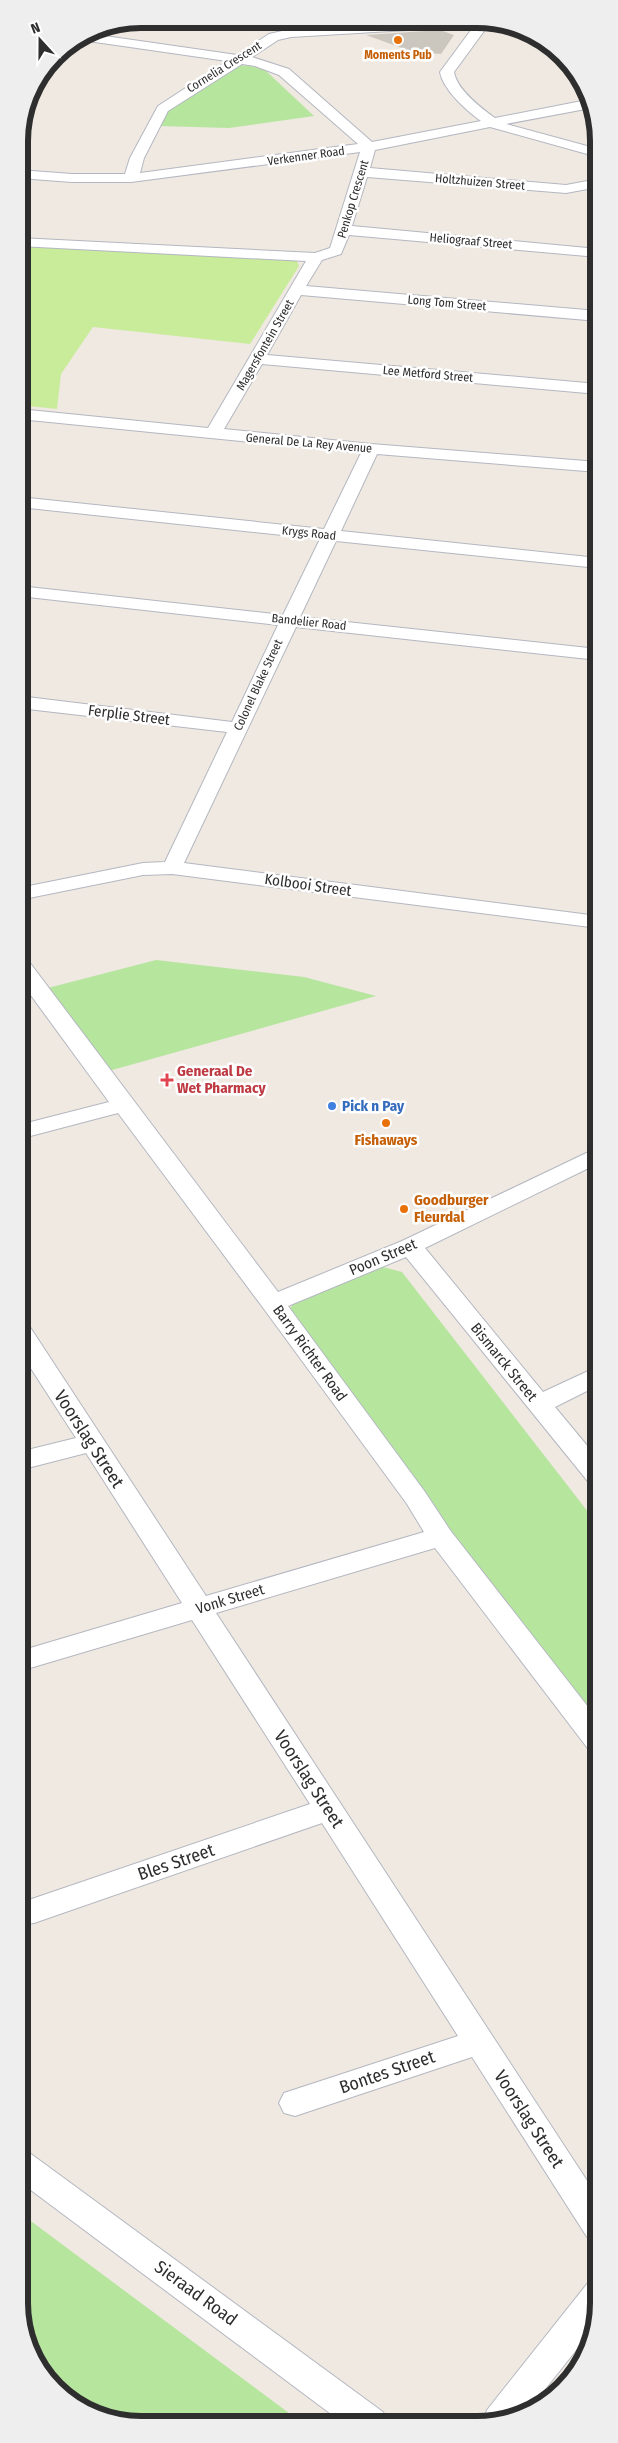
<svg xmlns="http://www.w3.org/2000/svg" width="618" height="2443" viewBox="0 0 618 2443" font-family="'Fira Sans Condensed',sans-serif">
	<rect width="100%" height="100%" fill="#efe9e1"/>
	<!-- green -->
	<g fill="#b6e59e">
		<polygon points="237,65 250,66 265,70 314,116 229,128 159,126 168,106"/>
		<polygon points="156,960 304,977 376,996 105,1072 44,989"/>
		<polygon points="379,1266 402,1272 599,1526 599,1753 288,1319 289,1310 296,1300"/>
		<polygon points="20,2213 301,2422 116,2422 54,2389 31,2356 20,2319"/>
	</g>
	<!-- pitch -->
	<polygon fill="#c9ec9a" points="19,245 286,258 297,261 299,266 250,344 93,327 61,374 57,409 19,405"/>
	<!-- building -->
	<polygon fill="#cbc7bf" points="440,30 454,35 441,54 413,52 366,35"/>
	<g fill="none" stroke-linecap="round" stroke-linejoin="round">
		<defs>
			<g id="minor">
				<path d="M432,21h70l19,7 -34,-1 -33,45c3,18 27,36 41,46l92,-18 4,8 -85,16 92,25v8l-108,-30 -115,23 -5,18 196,17 32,-6v8l-32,6 -199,-16 -15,49 246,23v8l-249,-22 -8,19 -19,6 -16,26 292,25v10l-297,-26 -34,60 331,29v10l-336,-30 -38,65 147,15 227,18v10l-221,-18 -36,77 257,27v10l-262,-27 -36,76 298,32v11l-302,-33 -112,236 414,53v12l-426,-54 -29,1 -124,25v-12l124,-25 22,-1 62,-130 -208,-24v-12l213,26 46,-97 -259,-29v-10l264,29 37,-76 -301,-32v-10l305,32 37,-76 -342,-34v-10l189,19 98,-167 -287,-15v-8l296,15 15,-5 30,-96 -229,30h-59l-53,-4v-8l53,4h53l5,-16 28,-52 69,-45 -139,-20 -32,21h-7l5,-8 40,-26 5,-1 3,3 -4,5 139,20 32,-21 22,-5zM474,26l-34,46c3,18 27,39 41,49l-109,21 -83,-73 -37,-12 26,-17 13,-3zM242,64l13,2 24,9 79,69 -218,29 4,-15 24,-47z"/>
				<polygon points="19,958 27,959 278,1292 402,1241 599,1147 599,1163 425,1248 543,1392 599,1366 599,1385 555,1407 599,1460 599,1487 590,1484 406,1257 288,1306 425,1492 450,1530 599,1721 599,1753 589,1750 435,1548 216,1613 599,2199 599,2241 587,2237 472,2057 295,2116 284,2113 279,2103 284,2093 458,2036 322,1823 34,1923 20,1925 20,1903 310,1804 192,1620 20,1671 20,1651 182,1603 86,1453 20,1470 19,1452 76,1438 19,1350 19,1322 28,1324 206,1596 424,1532 407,1504 264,1309 118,1113 19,1139 19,1125 109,1102 19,979"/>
				<polygon points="20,2150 31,2154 383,2412 388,2423 343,2423 20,2182"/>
				<polygon points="599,2280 599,2311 596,2325 527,2412 494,2423 483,2423 487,2410 587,2284"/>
			</g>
		</defs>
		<!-- minor casing -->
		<use href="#minor" stroke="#b4b7c1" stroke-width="2"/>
		<!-- minor -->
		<use href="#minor" fill="#fff" fill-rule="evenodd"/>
	</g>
	<!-- markers -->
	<g fill="#e8710a" stroke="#fff" stroke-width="2">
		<circle cx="398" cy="40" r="5"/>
		<circle cx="386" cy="1123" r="5"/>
		<circle cx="404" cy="1209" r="5"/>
	</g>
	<path fill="#e0444e" stroke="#fff" stroke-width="2" d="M164.5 1072.5h5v5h5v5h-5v5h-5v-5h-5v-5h5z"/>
	<circle fill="#3f7fe0" stroke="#fff" stroke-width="2" cx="332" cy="1106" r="5"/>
	<g text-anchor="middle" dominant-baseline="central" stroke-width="5" stroke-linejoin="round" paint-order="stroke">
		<!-- far-food labels -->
		<g font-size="12" font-weight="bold" fill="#c56008" stroke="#fff">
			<text x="398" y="55">Moments Pub</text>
		</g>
		<!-- far-street labels -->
		<g font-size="12" fill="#2e2e2e" stroke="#fff">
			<text transform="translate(224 67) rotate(-32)">Cornelia Crescent</text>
			<text transform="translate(306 156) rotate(-8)">Verkenner Road</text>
			<text transform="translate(480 182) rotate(5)">Holtzhuizen Street</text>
			<text transform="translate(353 199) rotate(-73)">Penkop Crescent</text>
			<text transform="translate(471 241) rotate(5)">Heliograaf Street</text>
			<text transform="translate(447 303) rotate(5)">Long Tom Street</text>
			<text transform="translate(265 345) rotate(-60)">Magersfontein Street</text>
			<text transform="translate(428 374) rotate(5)">Lee Metford Street</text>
			<text transform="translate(309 443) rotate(5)">General De La Rey Avenue</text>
			<text transform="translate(309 533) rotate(6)">Krygs Road</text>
			<text transform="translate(309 622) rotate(6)">Bandelier Road</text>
			<text transform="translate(258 685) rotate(-65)">Colonel Blake Street</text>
		</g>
		<!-- street labels -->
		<g font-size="15" fill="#2e2e2e" stroke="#fff">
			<text transform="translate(129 715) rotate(7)">Ferplie Street</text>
			<text transform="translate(308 885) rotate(8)">Kolbooi Street</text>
			<text transform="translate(383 1257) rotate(-23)">Poon Street</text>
			<text transform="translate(310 1353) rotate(54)">Barry Richter Road</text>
			<text transform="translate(504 1362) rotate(51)">Bismarck Street</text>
			<text transform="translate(230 1599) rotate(-17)">Vonk Street</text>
		</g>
		<!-- health labels -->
		<g font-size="15" font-weight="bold" fill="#be3a42" stroke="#fff" text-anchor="start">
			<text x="177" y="1071">Generaal De<tspan x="177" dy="17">Wet Pharmacy</tspan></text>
		</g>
		<!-- shop labels -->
		<g font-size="15" font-weight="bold" fill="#366cbe" stroke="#fff" text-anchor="start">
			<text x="342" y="1106">Pick n Pay</text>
		</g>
		<!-- food labels -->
		<g font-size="15" font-weight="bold" fill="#c56008" stroke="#fff">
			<text x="386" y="1140">Fishaways</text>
			<text x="414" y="1200" text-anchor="start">Goodburger<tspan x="414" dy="17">Fleurdal</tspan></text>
		</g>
		<!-- near-street labels -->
		<g font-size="18" fill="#2e2e2e" stroke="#fff">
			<text transform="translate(89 1439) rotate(57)">Voorslag Street</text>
			<text transform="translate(309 1779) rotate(57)">Voorslag Street</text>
			<text transform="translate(176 1862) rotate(-19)">Bles Street</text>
			<text transform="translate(387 2072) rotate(-19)">Bontes Street</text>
			<text transform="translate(529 2119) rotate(57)">Voorslag Street</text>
			<text transform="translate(196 2293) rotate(36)">Sieraad Road</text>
		</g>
	</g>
	<!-- crop -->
	<path d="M0 0H618V2443H0ZM141 28H477A113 113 0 0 1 590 141V2303A113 113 0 0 1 477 2416H141A113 113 0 0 1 28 2303V141A113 113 0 0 1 141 28Z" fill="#eee" fill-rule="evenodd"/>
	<path fill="none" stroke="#2e2e2e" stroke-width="6" d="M141 28H477A113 113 0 0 1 590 141V2303A113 113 0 0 1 477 2416H141A113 113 0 0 1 28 2303V141A113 113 0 0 1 141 28Z"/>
	<!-- north arrow -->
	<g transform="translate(40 40) rotate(339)" stroke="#ffffff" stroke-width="4" paint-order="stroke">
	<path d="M0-4L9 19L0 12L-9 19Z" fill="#2e2e2e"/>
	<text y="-8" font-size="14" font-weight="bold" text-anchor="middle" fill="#2e2e2e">N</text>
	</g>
</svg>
